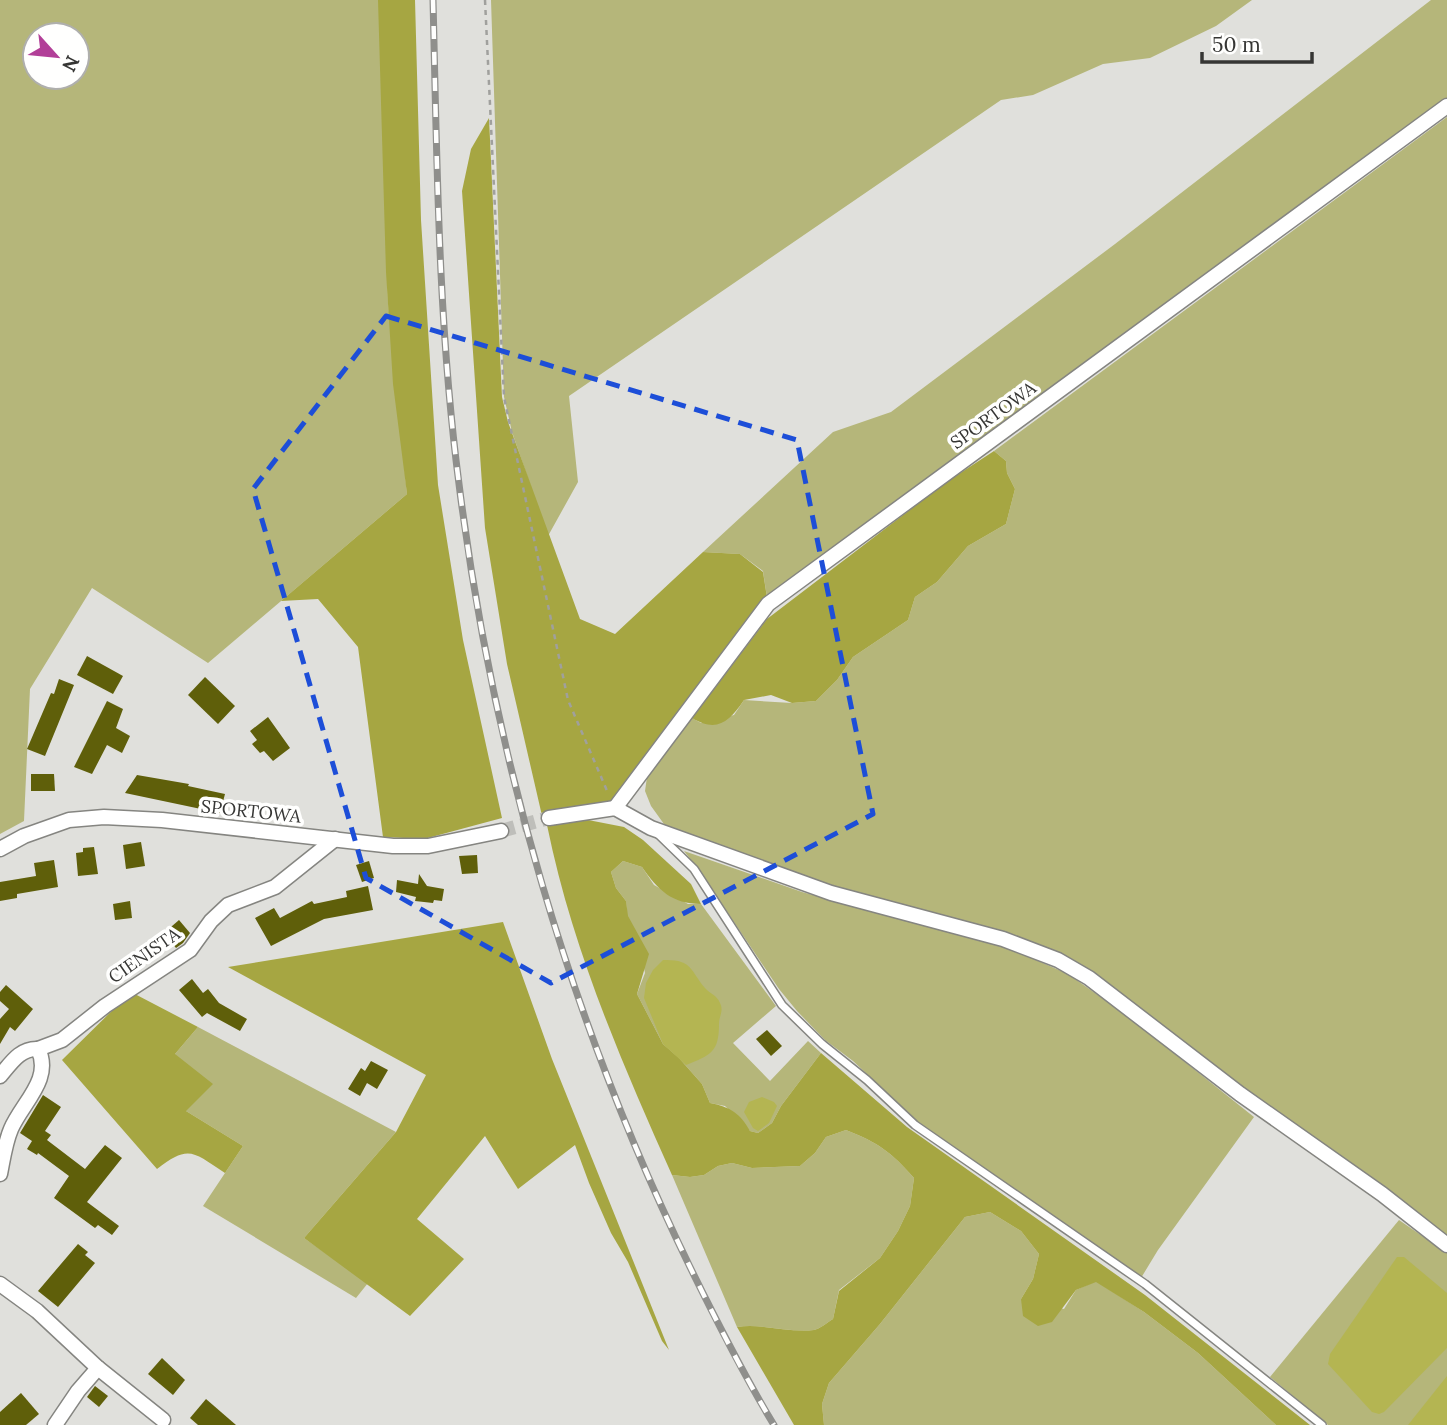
<svg xmlns="http://www.w3.org/2000/svg" width="1447" height="1425" viewBox="0 0 1447 1425" font-family="Lora,serif">
	<rect width="100%" height="100%" fill="#e0e0dc"/>
	<!-- green -->
	<g fill="#b5b67a" fill-rule="evenodd">
		<path d="M0,0h379l9,303 19,191 -199,169 -116,-75 -62,101 -6,132 -24,13zM35,35h42v42h-42z"/>
		<polygon points="491,0 1252,0 1216,26 1150,58 1103,64 1033,95 1001,100 569,396 578,482 548,536 512,432 504,397"/>
		<polygon points="1431,0 1447,0 1447,100 768,604 763,571 740,554 703,552 833,432 891,412 1115,244"/>
		<polygon points="1447,117 1447,1238 1073,961 999,930 828,887 669,831 651,806 645,791 647,777 692,718 701,723 734,715 744,700 792,703 816,701 837,680 853,657 908,620 915,597 937,582 968,546 1006,524 1015,489 1007,473 1006,461 994,451"/>
		<polygon points="684,851 802,892 1013,950 1068,974 1126,1015 1254,1117 1158,1250 1141,1278 918,1122 853,1061 825,1040 797,1011 779,989 699,870"/>
		<polygon points="623,861 642,867 654,885 688,904 701,904 776,1006 733,1043 770,1081 808,1041 821,1053 781,1106 772,1123 758,1133 750,1131 725,1106 710,1103 702,1084 679,1058 663,1044 637,994 645,973 637,935 627,916 626,901 616,888 611,872"/>
		<polygon points="198,1027 396,1132 304,1238 368,1283 356,1298 203,1206 243,1146 186,1111 175,1054"/>
		<path d="M846,1130c33,13 45,22 68,48l-4,28 -12,25 -18,27 -41,32 -6,29c-5,3 -13,10 -19,11 -24,3 -54,-7 -77,-3l-65,-152 18,2 14,-2 14,-9 14,-3 20,5 48,-2 15,-13 11,-16z"/>
		<polygon points="990,1212 1021,1231 1039,1254 1033,1279 1021,1299 1064,1309 1076,1290 1096,1281 1144,1312 1198,1353 1276,1425 824,1425 822,1404 829,1383 880,1324 965,1217"/>
		<polygon points="1399,1220 1447,1253 1447,1425 1328,1425 1270,1377"/>
	</g>
	<!-- forest -->
	<g fill="#a6a642">
		<polygon points="378,0 415,0 421,220 438,485 463,640 502,818 424,839 383,837 358,647 318,599 281,601 407,494 393,384 386,272"/>
		<polygon points="489,118 502,397 508,422 580,619 615,634 703,552 740,554 763,572 768,604 615,808 543,820 507,664 485,528 462,191 471,149"/>
		<path d="M994,451l12,10 1,12 8,16 -9,35 -38,22 -31,36 -22,15 -7,23 -55,37 -16,23 -21,21 -24,2 -21,-8 -27,5c-15,22 -27,33 -52,18l75,-99 178,-136z"/>
		<path d="M583,819l41,8 19,13 48,44 10,20c-29,0 -43,-14 -59,-37l-19,-6 -12,11 5,16 10,13 2,15 21,38 -12,40 26,50 16,14 23,26 8,19c20,4 30,10 40,28l8,2 14,-10 9,-17 40,-53 86,74 238,168 165,130h-34l-78,-72 -54,-41 -48,-30 -20,8 -24,32 -14,4 -15,-10 -2,-17 12,-20 6,-25 -18,-23 -31,-19 -25,5 -85,107 -51,59 -7,21 2,21h-30l-57,-98c24,-4 52,6 77,3 6,-1 14,-8 19,-11l6,-28 41,-33 18,-27 12,-25 4,-28c-23,-26 -35,-35 -68,-48l-20,7 -11,16 -15,13 -48,2 -20,-5 -14,3 -14,9 -14,2 -18,-2c-51,-114 -100,-227 -125,-350z"/>
		<polygon points="503,922 552,1059 669,1350 662,1341 628,1262 611,1233 589,1183 575,1145 518,1189 485,1136 417,1219 464,1259 410,1316 304,1238 396,1132 426,1075 228,967"/>
		<path d="M131,992l67,35 -23,27 38,30 -27,27 57,35 -18,27c-32,-21 -36,-29 -68,-4l-95,-109z"/>
	</g>
	<!-- water -->
	<g fill="#b4b552">
		<path d="M663,960c29,-1 27,10 42,28 5,6 12,7 15,15 4,8 -1,13 -1,21 0,28 -8,31 -33,41l-23,-21 -19,-46 2,-15 7,-13z"/>
		<polygon points="762,1097 774,1102 777,1106 769,1123 758,1131 753,1128 744,1112 749,1102"/>
		<polygon points="1397,1257 1404,1257 1447,1293 1447,1348 1384,1412 1379,1414 1372,1412 1328,1364 1330,1354"/>
		<polygon points="1447,1376 1447,1425 1408,1425"/>
	</g>
	<!-- building -->
	<g fill="#5f5f0a">
		<polygon points="87,656 123,676 113,694 77,675"/>
		<polygon points="205,677 235,706 218,724 188,695"/>
		<polygon points="59,679 74,685 45,756 27,749 51,693 54,694"/>
		<polygon points="107,701 123,709 116,728 130,736 122,753 107,745 92,774 74,767"/>
		<polygon points="268,717 290,748 273,761 264,751 260,753 252,744 257,740 250,731"/>
		<polygon points="31,774 54,774 55,791 31,791"/>
		<polygon points="137,775 189,784 188,786 225,794 220,813 125,793"/>
		<polygon points="141,842 145,866 126,869 123,845"/>
		<polygon points="94,847 98,874 78,876 76,853 83,852 83,848"/>
		<polygon points="477,855 478,873 462,874 459,856"/>
		<polygon points="54,860 58,887 17,894 17,898 0,901 0,882 36,876 34,863"/>
		<polygon points="369,861 374,878 362,882 356,865"/>
		<polygon points="419,874 427,886 444,889 442,901 434,900 433,903 415,901 416,897 396,892 397,880 418,884"/>
		<polygon points="368,886 373,910 324,919 271,946 255,918 274,908 280,918 312,901 314,904 347,897 346,891"/>
		<polygon points="130,901 132,918 115,920 113,904"/>
		<polygon points="179,920 190,933 183,943 176,948 164,933"/>
		<polygon points="192,979 203,993 208,989 219,1003 247,1019 240,1031 207,1013 202,1017 179,990"/>
		<polygon points="6,985 33,1009 15,1031 10,1027 0,1044 0,1019 9,1009 0,1001 0,992"/>
		<polygon points="767,1030 782,1046 771,1056 756,1039"/>
		<polygon points="371,1061 388,1070 377,1089 367,1083 360,1096 348,1089 361,1068 365,1071"/>
		<polygon points="43,1095 61,1107 45,1131 51,1135 47,1140 85,1169 105,1145 122,1158 87,1202 119,1226 112,1235 98,1225 95,1228 54,1198 69,1176 38,1153 37,1155 27,1149 32,1141 20,1133"/>
		<polygon points="78,1244 88,1252 85,1255 95,1263 58,1307 38,1291"/>
		<polygon points="162,1358 185,1380 173,1395 148,1374"/>
		<polygon points="95,1386 108,1396 99,1407 87,1397"/>
		<polygon points="21,1393 39,1414 26,1425 0,1425 0,1412"/>
		<polygon points="206,1399 236,1425 198,1425 190,1418"/>
	</g>
	<g fill="none" stroke-linecap="round" stroke-linejoin="round">
		<!-- minor-tunnel -->
		<polyline stroke="#bebeba" stroke-width="14" stroke-dasharray="14 7" stroke-linecap="butt" points="501,831 549,818"/>
		<defs>
			<polyline id="service" points="659,835 694,869 782,1005 822,1044 867,1080 915,1125 1145,1284 1322,1425"/>
			<g id="minor">
				<polyline points="615,808 768,604 1447,106"/>
				<polyline points="549,818 615,808 651,828 831,893 1003,939 1058,960 1089,978 1240,1094 1382,1194 1447,1245"/>
				<polyline points="0,849 24,836 69,820 104,817 162,820 393,846 428,846 501,831"/>
				<polyline points="38,1049 62,1040 105,1006 190,950 211,921 228,905 275,887 335,839"/>
				<path d="M0,1076c11,-13 20,-28 38,-27 15,30 -16,54 -27,80 -6,14 -8,30 -11,45"/>
				<polyline points="0,1284 37,1311 98,1368 163,1420"/>
				<polyline points="55,1425 78,1391 98,1368"/>
			</g>
		</defs>
		<!-- service casing -->
		<use href="#service" stroke="#858581" stroke-width="10"/>
		<!-- minor casing -->
		<use href="#minor" stroke="#858581" stroke-width="17"/>
		<!-- path -->
		<polyline stroke="#a0a09d" stroke-width="2.5" stroke-dasharray="5 5" stroke-linecap="butt" points="485,0 504,397 568,700 608,793"/>
		<!-- service -->
		<use href="#service" stroke="#fff" stroke-width="7"/>
		<!-- minor -->
		<use href="#minor" stroke="#fff" stroke-width="14"/>
		<defs>
			<path id="rail" d="M433,0c4,161 5,324 26,484 34,271 111,537 231,783 26,53 53,107 84,158"/>
		</defs>
		<!-- rail casing -->
		<use href="#rail" stroke="#8f8f8c" stroke-width="7"/>
		<!-- rail -->
		<use href="#rail" stroke="#fffffe" stroke-width="4.5" stroke-dasharray="13" stroke-linecap="butt"/>
	</g>
	<!-- marked area -->
	<path fill="none" stroke="#1d4ed8" stroke-width="5" stroke-dasharray="14 9" stroke-linejoin="round" d="M386,316l411,124 76,374 -322,169 -185,-105 -113,-389z"/>
	<g text-anchor="middle" dominant-baseline="central" stroke-width="7" stroke-linejoin="round" paint-order="stroke">
		<!-- street labels -->
		<g font-size="18" fill="#363634" stroke="#fffffe">
			<text transform="translate(993 415) rotate(-36)">SPORTOWA</text>
			<text transform="translate(251 811) rotate(6)">SPORTOWA</text>
			<text transform="translate(144 955) rotate(-35)">CIENISTA</text>
		</g>
	</g>
	<!-- north arrow -->
	<g transform="translate(56 56) rotate(117)"><circle r="33" fill="#fffffe" stroke="#afafad" stroke-width="2"/>
	<path d="M0-5L12 26L0 18L-12 26Z" fill="#b23f98"/>
	<text y="-10" font-size="19" font-weight="bold" text-anchor="middle" fill="#363634">N</text>
	</g>
	<!-- scale -->
	<path d="M1202 52v10h110v-10" fill="none" stroke="#363634" stroke-width="3.5"/>
	<text x="1212" y="52" font-size="21" fill="#363634" stroke="#fffffe" stroke-width="5" paint-order="stroke">50 m</text>
</svg>
